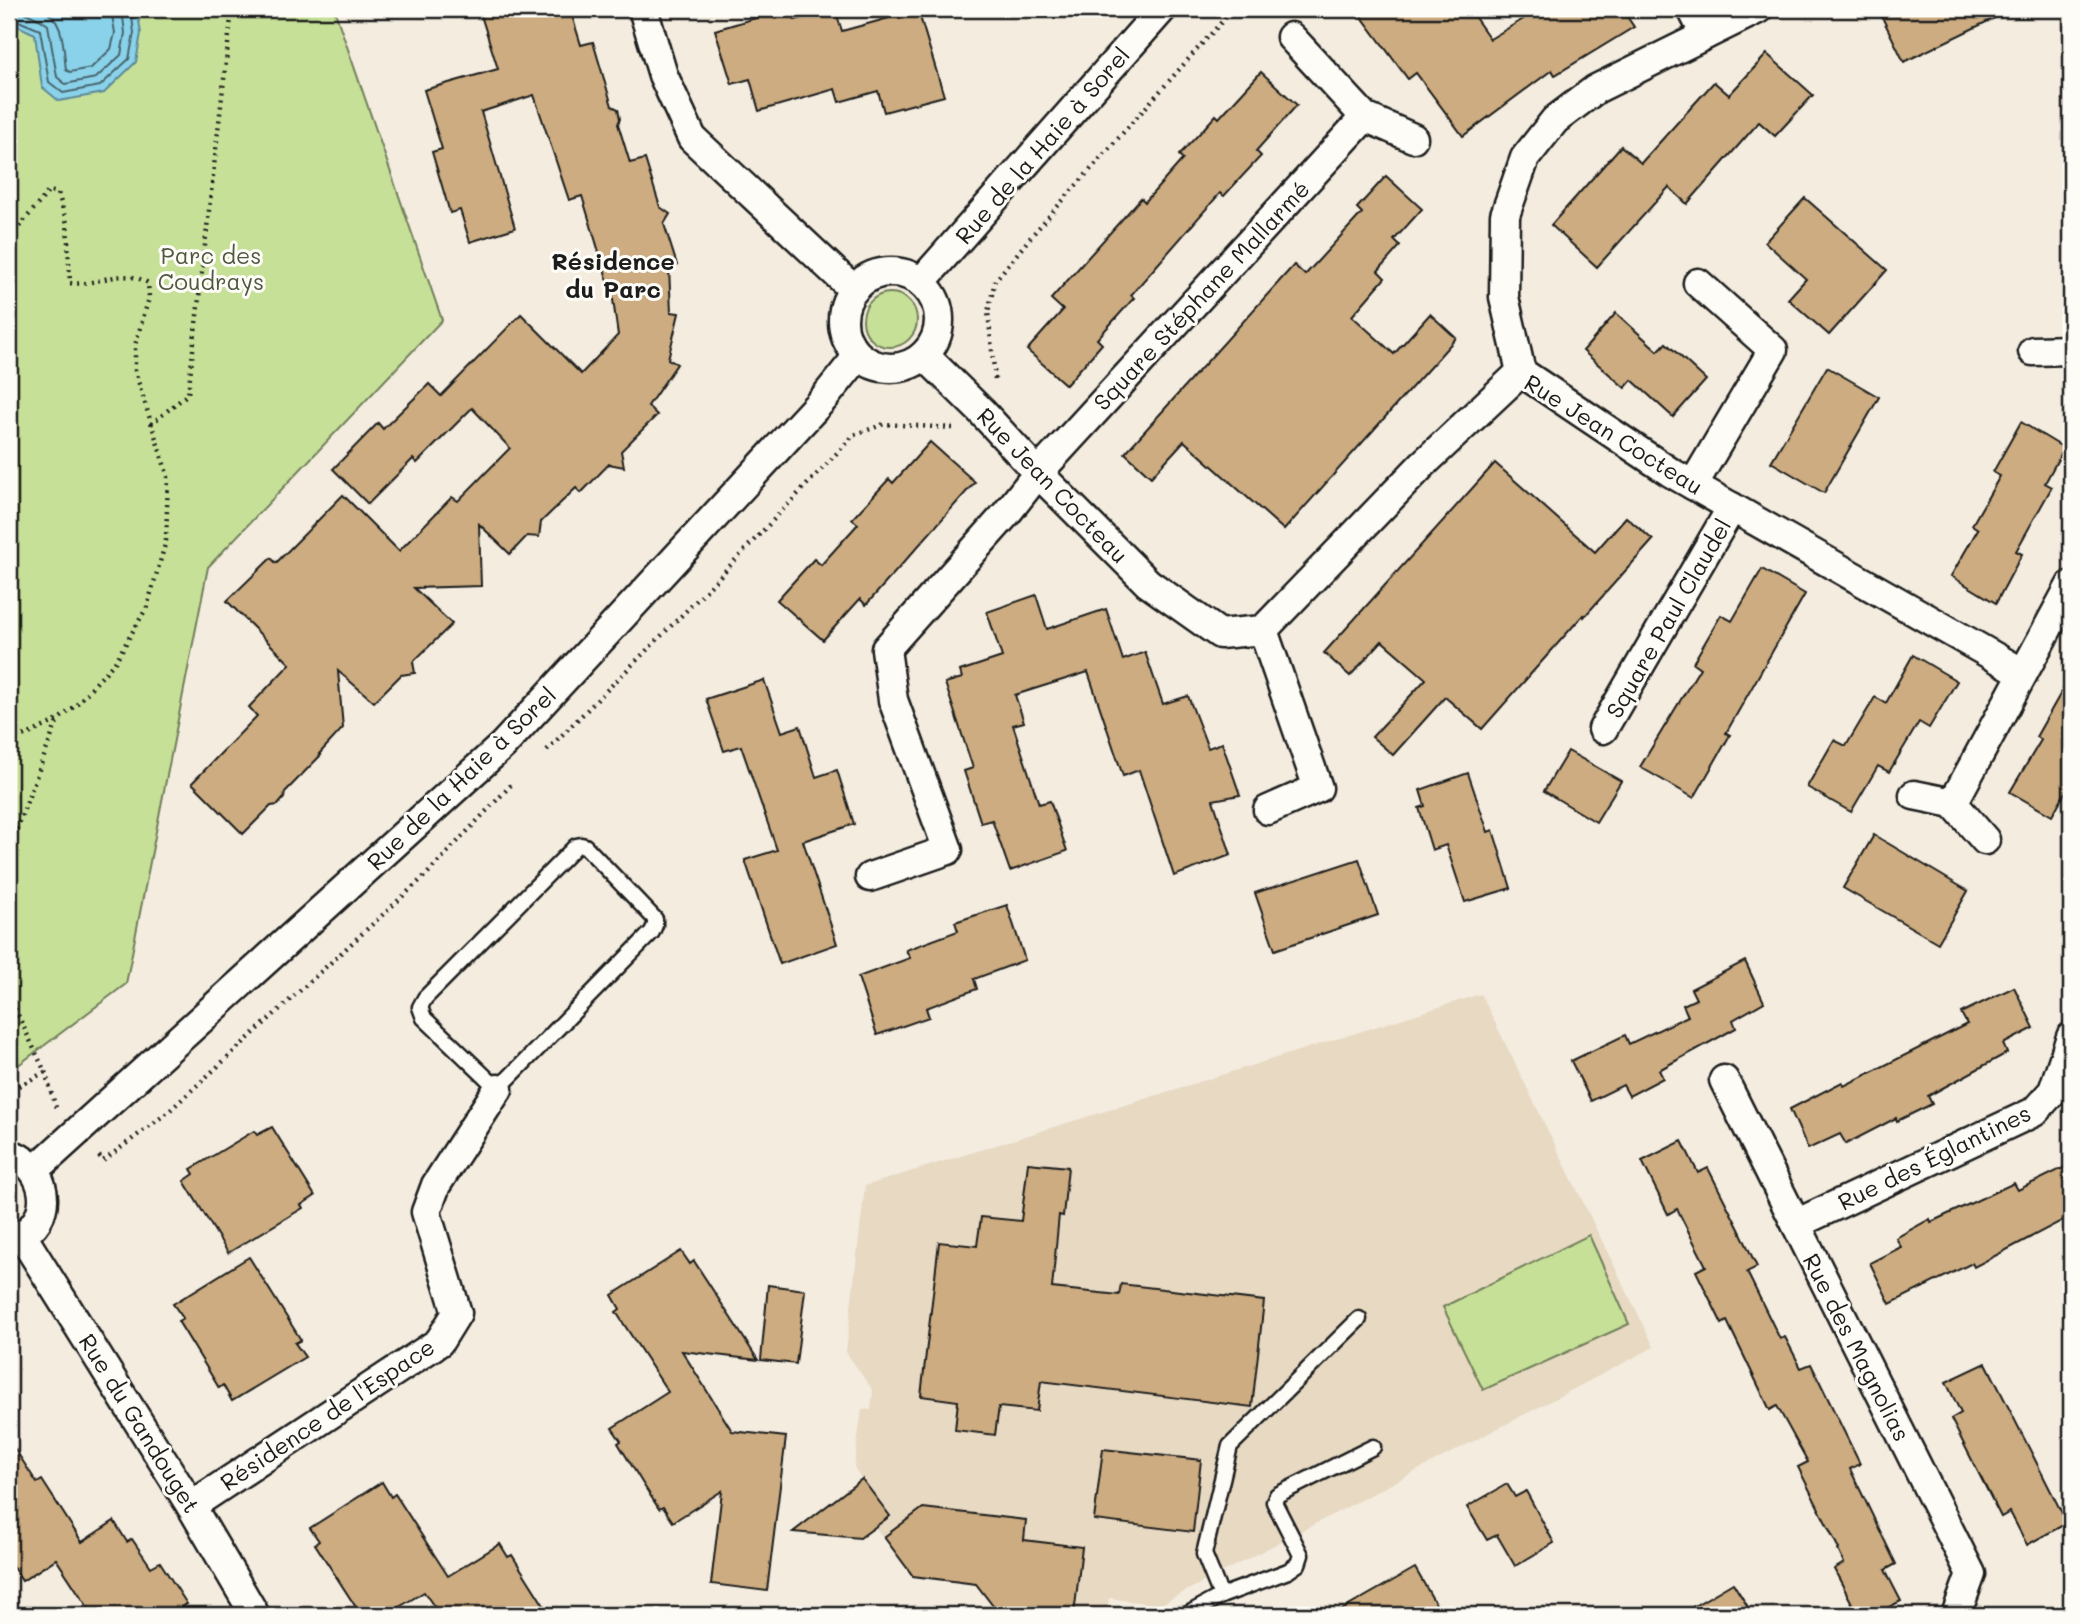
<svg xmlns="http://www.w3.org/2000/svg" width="2080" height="1624" viewBox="0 0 2080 1624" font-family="Mali,sans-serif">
	<rect width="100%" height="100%" fill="#f3ecdf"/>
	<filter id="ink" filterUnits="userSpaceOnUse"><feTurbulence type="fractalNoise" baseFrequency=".0143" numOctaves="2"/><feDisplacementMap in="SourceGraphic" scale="14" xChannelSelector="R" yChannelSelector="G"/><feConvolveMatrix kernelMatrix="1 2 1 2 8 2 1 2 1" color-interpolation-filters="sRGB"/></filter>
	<g filter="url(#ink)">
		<!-- built -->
		<polygon fill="#e7d9c2" points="1481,994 1654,1347 1159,1605 1109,1598 1106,1615 1000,1615 976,1584 913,1576 875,1527 860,1538 827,1535 830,1503 861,1479 854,1467 862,1409 871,1410 873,1391 846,1352 865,1186"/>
		<!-- green -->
		<g fill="#c6e097" stroke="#717e5a" stroke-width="2">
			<polygon points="9,9 334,9 442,320 208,567 126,984 9,1072"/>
			<circle cx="890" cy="320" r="27"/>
			<polygon points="1589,1235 1629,1324 1483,1390 1443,1307"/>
		</g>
		<!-- water -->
		<polygon fill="#89d2ea" stroke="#5d8998" stroke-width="2" points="9,9 137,9 141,33 136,62 104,93 59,101 42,87 35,34 9,22"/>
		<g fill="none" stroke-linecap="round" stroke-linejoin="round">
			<!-- shore -->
			<g stroke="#48656e" stroke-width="2">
				<polyline points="17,9 41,20 48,25 57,77 65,84 96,78 121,55 125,33 122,9"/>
				<path d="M42,9c23,11 21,38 24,61l4,2 21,-4 20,-19 4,-16 -4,-24"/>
				<polyline points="9,17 40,30 49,82 63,93 100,86 129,59 134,33 131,9"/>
			</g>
		</g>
		<!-- building -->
		<g fill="#ccac80" stroke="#1c1c1c" stroke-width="2">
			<polygon points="479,9 570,9 581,45 593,42 612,106 618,109 620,119 618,124 630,163 645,159 660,207 670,214 664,224 677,265 669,268 671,312 679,313 668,359 677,364 648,406 657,415 621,451 624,467 609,464 581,493 576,488 541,522 539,537 527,536 510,554 479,524 481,586 414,588 452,624 413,662 415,673 401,675 374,702 338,671 343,728 319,754 321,755 285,792 284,798 278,805 271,806 243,834 192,783 257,716 249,707 290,664 227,601 271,558 276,563 343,495 399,551 452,497 458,501 510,448 472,408 417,463 413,459 368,504 333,469 378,423 383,429 429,384 441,396 521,314 581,374 618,335 611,285 609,285 582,196 569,200 534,95 481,112 515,228 470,242 460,210 450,213 432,152 442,149 424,90 498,69"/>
			<polygon points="786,9 792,9 795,20 835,9 842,31 918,10 944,96 884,112 878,91 839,102 835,89 759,111 750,79 732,84 715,30"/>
			<polygon points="1356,9 1469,9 1490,39 1540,9 1622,9 1634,27 1555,75 1552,70 1463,136 1416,73 1408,79"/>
			<polygon points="1878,9 2013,9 1904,62"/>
			<polygon points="1767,54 1813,95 1775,136 1759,122 1687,204 1669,187 1597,267 1551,225 1621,146 1641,163 1714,82 1729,95"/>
			<polygon points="1261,72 1297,105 1256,151 1261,156 1224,196 1220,193 1131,295 1134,298 1097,339 1102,344 1066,385 1027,350 1063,310 1051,299 1141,198 1145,202 1183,159 1179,155 1198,135 1216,115 1219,118"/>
			<polygon points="1386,176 1422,209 1394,240 1400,246 1378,271 1385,278 1352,316 1394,354 1430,314 1456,338 1284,530 1184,441 1151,477 1125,453 1294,265 1305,275 1362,213 1357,208"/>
			<polygon points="1805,198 1887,270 1829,335 1788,299 1806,279 1765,242"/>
			<polygon points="1616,313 1658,351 1666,343 1706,380 1673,417 1632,380 1625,388 1583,351"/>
			<polygon points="1827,367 1879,397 1824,493 1771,462"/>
			<polygon points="2021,422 2064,448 2045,483 2052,487 2016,551 2022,554 1996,603 1951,576 1978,529 1972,525 2000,476 1993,472"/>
			<polygon points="930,442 975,482 866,605 860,599 823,640 777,600 814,559 821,565 858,524 852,519 889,479 893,483"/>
			<polygon points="1495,463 1595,552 1626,517 1653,540 1584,617 1583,615 1482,729 1445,697 1393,755 1372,737 1426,679 1382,641 1350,676 1324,653"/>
			<polygon points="1762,569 1805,594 1726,733 1730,735 1694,798 1640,767 1700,668 1693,663 1721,615 1732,621"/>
			<polygon points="1036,595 1047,629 1106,609 1123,660 1145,652 1163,704 1188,696 1208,748 1222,743 1240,795 1213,800 1231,855 1174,876 1139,770 1123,776 1088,672 1015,695 1024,722 1013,725 1039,804 1050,801 1067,851 1010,871 992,820 981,823 964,771 973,768 945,683 962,678 960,671 1002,657 987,612"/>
			<polygon points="1913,655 1957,681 1929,728 1919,722 1889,772 1878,766 1851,812 1807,787 1834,740 1846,746 1875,697 1886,703"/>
			<polygon points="2071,675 2071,782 2052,816 2010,792 2041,740 2036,737"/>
			<polygon points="764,680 782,732 800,726 816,777 837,770 854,824 803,841 837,944 780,964 745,860 777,850 741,746 724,751 706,699"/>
			<polygon points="1568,751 1621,781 1596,822 1544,791"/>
			<polygon points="1468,773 1488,832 1493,830 1511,888 1465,902 1446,845 1432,850 1419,808 1425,806 1420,790"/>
			<polygon points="1874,835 1968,891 1938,943 1843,888"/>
			<polygon points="1359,859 1378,915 1275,950 1255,893"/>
			<polygon points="1007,905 1025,960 974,979 977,989 926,1008 929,1017 877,1035 858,977 910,958 906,950 958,931 955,922"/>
			<polygon points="1745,961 1764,1002 1733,1020 1736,1028 1659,1070 1663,1078 1629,1096 1623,1085 1591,1101 1571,1061 1625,1035 1629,1044 1688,1016 1683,1005 1696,999 1691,989"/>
			<polygon points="2014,987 2034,1028 2003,1044 2007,1053 1928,1096 1932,1104 1897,1121 1896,1118 1846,1144 1840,1134 1808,1149 1790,1109 1842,1082 1844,1086 1967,1024 1961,1013"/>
			<polygon points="272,1127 315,1196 301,1205 303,1208 228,1253 184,1181 194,1174 191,1169 254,1131 257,1135"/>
			<polygon points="1682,1141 1698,1173 1708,1168 1740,1231 1757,1267 1747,1272 1780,1339 1785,1337 1801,1368 1811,1364 1860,1464 1850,1469 1896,1564 1885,1570 1901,1601 1873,1615 1858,1615 1834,1569 1844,1563 1838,1550 1839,1549 1798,1467 1808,1462 1777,1406 1770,1410 1727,1321 1722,1324 1696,1271 1706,1266 1677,1209 1668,1214 1642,1161"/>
			<polygon points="1028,1163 1068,1167 1063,1216 1059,1215 1052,1288 1119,1295 1121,1284 1264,1301 1252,1407 1041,1381 1037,1411 999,1407 995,1435 955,1430 958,1401 921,1396 939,1242 977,1246 981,1217 1021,1221"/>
			<polygon points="2071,1164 2071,1216 1974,1267 1972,1263 1890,1304 1870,1263 1901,1247 1896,1238 1930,1219 1931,1222 2014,1183 2018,1190"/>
			<polygon points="681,1251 690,1264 694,1261 758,1360 682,1351 732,1431 786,1437 767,1591 711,1584 722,1491 673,1522 663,1507 659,1509 643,1484 618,1443 621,1441 612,1428 668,1392 616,1312 620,1309 612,1295"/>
			<polygon points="249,1257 301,1340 295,1343 305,1357 232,1401 223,1385 219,1388 210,1373 178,1321 183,1318 173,1304"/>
			<polygon points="768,1285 805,1290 796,1364 761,1360"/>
			<polygon points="1986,1363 2067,1523 2027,1545 2010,1512 2001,1517 1951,1419 1961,1413 1946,1382"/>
			<polygon points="9,1440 37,1483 42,1480 82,1542 114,1521 127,1542 132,1539 151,1567 160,1562 187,1604 166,1615 93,1615 56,1559 22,1581 9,1561"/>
			<polygon points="1103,1449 1201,1460 1193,1532 1094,1520"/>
			<polygon points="862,1479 890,1516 860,1538 793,1532"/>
			<polygon points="382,1482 391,1497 395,1494 448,1576 500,1544 508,1557 512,1555 550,1615 440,1615 424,1592 386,1615 361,1615 315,1544 319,1541 310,1528"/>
			<polygon points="1507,1484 1515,1497 1526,1491 1554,1543 1515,1566 1497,1535 1487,1540 1467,1507"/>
			<polygon points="923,1508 1026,1520 1024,1540 1082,1547 1074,1615 1000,1615 976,1584 913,1576 884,1537"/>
			<polygon points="1415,1568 1442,1615 1333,1615"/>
			<polygon points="1733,1583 1753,1615 1679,1615"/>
		</g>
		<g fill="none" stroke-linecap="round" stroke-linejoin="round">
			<defs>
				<g id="lane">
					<polygon points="581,845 585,846 655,919 655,925 652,932 498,1089 424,1018 420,1007 425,998 576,846"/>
					<polyline points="1221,1596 1204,1554 1230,1446 1359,1319"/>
					<polyline points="1186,1615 1221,1596 1288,1571 1298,1564 1301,1555 1274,1502 1277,1495 1373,1447"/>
				</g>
				<g id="street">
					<polyline points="643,9 663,75 692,138 853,289"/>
					<polyline points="1692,9 1705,35"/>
					<polyline points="1365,117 1413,138"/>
					<circle cx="891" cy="320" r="48"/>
					<polyline points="921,282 1162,9"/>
					<polyline points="2033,351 2071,350"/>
					<polyline points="924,355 982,412 1038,473 1148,583 1220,634 1263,630 1423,464 1521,372 1670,472 2023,673"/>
					<polyline points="1521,372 1504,297 1505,215 1525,158 1555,120 1596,89 1758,9"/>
					<polyline points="1693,485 1773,350 1698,283"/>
					<polyline points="1263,630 1318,788 1268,810"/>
					<polyline points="1603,729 1732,507"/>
					<polyline points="1914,795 1953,803"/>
					<polyline points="1985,840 1953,803 2071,585"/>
					<polyline points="870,877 948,850 893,700 886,649 1006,514 1038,473 1365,117 1291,37"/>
					<polyline points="1724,1080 1971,1574 1956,1615"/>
					<path d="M9,1154c32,8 47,52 20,76 -5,4 -14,7 -20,10"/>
					<polyline points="35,1170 503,745 825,397 858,356"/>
					<polyline points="1796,1224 2034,1112 2053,1091 2071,1037"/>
					<polyline points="21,1234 191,1506 255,1615"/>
					<polyline points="191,1506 439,1342 457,1313 426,1212 436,1185 498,1089"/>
				</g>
			</defs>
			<!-- lane casing -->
			<use href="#lane" stroke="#1c1c1c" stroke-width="19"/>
			<!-- street casing -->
			<use href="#street" stroke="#1c1c1c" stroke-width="33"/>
			<!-- path -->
			<g stroke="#1c1c1c" stroke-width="4.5" stroke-dasharray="2 5" stroke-linecap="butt">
				<path d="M9,236l9,-8 31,-37 9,2 9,30 3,60c28,4 49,-17 78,0l1,15 -14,47v26l33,106 -2,64 -19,66 -32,55 -39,43 -18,15 -29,14 -20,5"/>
				<polyline points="995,379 988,312 995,281 1034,233 1233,9"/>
				<polyline points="151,424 188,394 232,9"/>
				<polyline points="547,750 701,596 854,435 884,424 953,428"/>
				<polyline points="9,849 57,722"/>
				<polyline points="9,996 45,1072 9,1091"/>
				<polyline points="45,1072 56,1108"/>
				<polyline points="99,1156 103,1161 167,1113 427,874 511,785"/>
			</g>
			<!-- lane -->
			<use href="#lane" stroke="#fdfcf7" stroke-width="14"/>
			<!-- street -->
			<use href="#street" stroke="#fdfcf7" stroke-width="28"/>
		</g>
	</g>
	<g text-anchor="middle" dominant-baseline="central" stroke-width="6" stroke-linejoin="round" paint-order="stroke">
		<!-- street labels -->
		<g font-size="23" fill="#1c1c1c" stroke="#fdfcf7">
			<text transform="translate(1042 145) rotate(-49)">Rue de la Haie à Sorel</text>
			<text transform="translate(1201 295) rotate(-47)">Square Stéphane Mallarmé</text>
			<text transform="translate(1614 434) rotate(32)">Rue Jean Cocteau</text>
			<text transform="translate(1053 485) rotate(46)">Rue Jean Cocteau</text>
			<text transform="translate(1668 618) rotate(-60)">Square Paul Claudel</text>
			<text transform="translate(461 778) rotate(-44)">Rue de la Haie à Sorel</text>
			<text transform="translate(1934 1157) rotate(-26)">Rue des Églantines</text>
			<text transform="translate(1857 1347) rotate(63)">Rue des Magnolias</text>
			<text transform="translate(327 1414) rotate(-34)">Résidence de l'Espace</text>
			<text transform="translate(140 1423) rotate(58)">Rue du Gandouget</text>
		</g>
		<!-- park labels -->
		<g font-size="23" fill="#4f5741" stroke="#fdfcf7">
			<text x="211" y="255">Parc des<tspan x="211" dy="26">Coudrays</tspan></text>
		</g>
		<!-- neighbourhood labels -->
		<g font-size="24" font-weight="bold" fill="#1c1c1c" stroke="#fdfcf7">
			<text x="613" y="260">Résidence<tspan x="613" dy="28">du Parc</tspan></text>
		</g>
	</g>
	<!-- margin -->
	<rect width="2080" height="1624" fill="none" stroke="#fdfcf7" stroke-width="35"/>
	<rect x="18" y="18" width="2045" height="1589" fill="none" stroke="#1c1c1c" stroke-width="2.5" filter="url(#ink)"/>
</svg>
